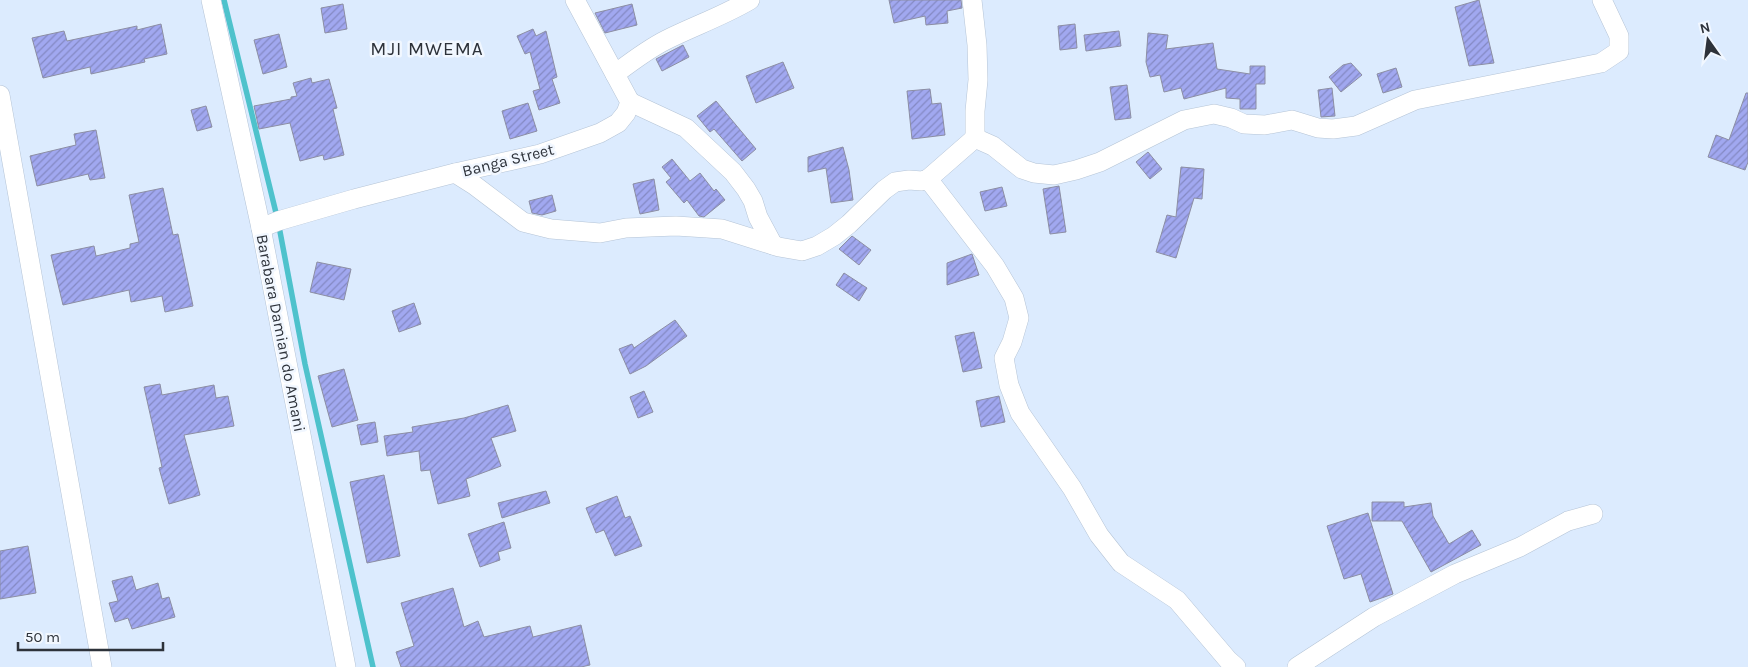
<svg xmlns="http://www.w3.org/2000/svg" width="1748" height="667" viewBox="0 0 1748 667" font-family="Karla,sans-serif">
	<defs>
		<pattern id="building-hatch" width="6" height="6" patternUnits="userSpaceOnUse" patternTransform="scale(1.25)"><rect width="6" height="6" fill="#a1a8f0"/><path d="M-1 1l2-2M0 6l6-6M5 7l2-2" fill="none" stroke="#8489c3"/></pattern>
	</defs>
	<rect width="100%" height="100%" fill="#dcebfe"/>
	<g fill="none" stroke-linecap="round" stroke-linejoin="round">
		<!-- stream -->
		<polyline stroke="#4ec2cc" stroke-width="5.5" points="224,0 278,221 305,364 373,667"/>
	</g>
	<!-- building -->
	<g fill="url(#building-hatch)" stroke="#8c8ea3">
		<polygon points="889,0 961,0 962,8 947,11 948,23 926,25 925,16 894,23"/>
		<polygon points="1479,0 1494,63 1469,66 1455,7"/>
		<polygon points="343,4 347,29 325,33 321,8"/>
		<polygon points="632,4 637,25 605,33 595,13"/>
		<polygon points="161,24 167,54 144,59 145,62 91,74 90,67 43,78 32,38 64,31 67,41 137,26 137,30"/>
		<polygon points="1075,24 1077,48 1060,50 1058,26"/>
		<polygon points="533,29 536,36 546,31 557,77 552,79 560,103 539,110 533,91 540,89 530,52 525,54 517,36"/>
		<polygon points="1119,31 1121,46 1086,51 1084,35"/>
		<polygon points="1148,33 1168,35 1166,49 1213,43 1217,69 1250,74 1250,66 1265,66 1265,84 1256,84 1256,109 1240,109 1240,99 1226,98 1226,88 1184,99 1181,88 1164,92 1160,75 1150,77 1146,62"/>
		<polygon points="279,34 287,67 263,74 254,40"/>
		<polygon points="683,45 689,57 662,71 656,59"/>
		<polygon points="783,62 794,88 756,103 746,76"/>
		<polygon points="1351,63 1362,75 1341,92 1329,77 1343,65"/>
		<polygon points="1396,68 1402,87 1383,93 1377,74"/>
		<polygon points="311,78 312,83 329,79 337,108 333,109 344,155 324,160 323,155 300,161 290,123 259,129 254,106 291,99 291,97 297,96 293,83"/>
		<polygon points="1127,85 1131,118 1115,120 1110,87"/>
		<polygon points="1332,88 1335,116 1321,117 1318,90"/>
		<polygon points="930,89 932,104 941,103 945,135 912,139 907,91"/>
		<polygon points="1746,93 1748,93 1748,162 1745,170 1708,157 1716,135 1729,140"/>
		<polygon points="716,101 756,149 742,161 714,129 710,132 697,116"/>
		<polygon points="528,103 537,131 510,139 502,111"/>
		<polygon points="206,106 212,127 197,131 191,110"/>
		<polygon points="96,130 105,178 90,180 88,174 37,186 30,156 76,145 74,134"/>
		<polygon points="843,147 849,170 853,200 831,203 826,168 808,172 808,157"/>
		<polygon points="1148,152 1162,169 1150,179 1136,162"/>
		<polygon points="672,159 690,181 700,173 714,191 716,189 725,200 704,217 699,216 687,200 684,203 666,182 671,178 662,167"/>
		<polygon points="1181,167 1204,169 1202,199 1194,198 1176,258 1156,252 1167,215 1176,217"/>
		<polygon points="654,179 659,210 640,214 633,184"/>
		<polygon points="1059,186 1066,232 1050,234 1043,189"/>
		<polygon points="1002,187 1007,206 985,211 980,192"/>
		<polygon points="163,188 173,235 178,234 193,306 165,312 162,296 131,302 129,290 63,305 51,255 94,246 96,256 130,248 130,244 139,242 129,195"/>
		<polygon points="552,195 556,211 542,215 532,213 529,201"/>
		<polygon points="852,236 871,250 859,265 839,249"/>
		<polygon points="972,254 979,275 947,285 947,263"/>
		<polygon points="317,262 351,269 344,300 310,292"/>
		<polygon points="844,273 867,288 859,301 836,285"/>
		<polygon points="414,303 421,324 399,332 392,311"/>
		<polygon points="675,320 687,336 646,366 630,374 619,349 632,344 634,348"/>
		<polygon points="974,332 982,368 963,372 955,336"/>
		<polygon points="344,369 358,420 332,427 318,376"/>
		<polygon points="160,384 162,395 214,385 216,398 228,396 234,426 184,435 200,495 169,504 159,468 162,467 144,387"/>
		<polygon points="644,391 653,412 638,418 630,397"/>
		<polygon points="999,396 1005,422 981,427 976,401"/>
		<polygon points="508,405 516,431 491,438 501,466 466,479 470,496 438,504 430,470 421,471 419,451 387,456 384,436 413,432 412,427 464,418"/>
		<polygon points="375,422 378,442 361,445 357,425"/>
		<polygon points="384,475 400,556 367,563 350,482"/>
		<polygon points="546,491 550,503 502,518 498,503"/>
		<polygon points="617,496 625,518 630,516 642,546 615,556 604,530 596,533 586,508"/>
		<polygon points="1372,502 1404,502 1404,507 1431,503 1433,516 1449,544 1472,530 1481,545 1431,572 1402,521 1372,521"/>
		<polygon points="1368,513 1393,594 1370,602 1361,574 1344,579 1327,526"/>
		<polygon points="504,522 511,548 498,552 500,560 480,567 468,534"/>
		<polygon points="28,546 36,593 0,599 0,551"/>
		<polygon points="132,576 136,590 158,583 162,599 169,597 175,617 132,629 128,618 115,622 109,603 118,601 112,581"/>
		<polygon points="453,588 464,627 478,621 484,637 530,626 533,637 581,625 590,665 581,667 401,667 396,652 414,646 401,603"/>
	</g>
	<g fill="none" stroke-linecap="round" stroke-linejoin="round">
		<defs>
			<g id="minor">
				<polyline points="211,0 261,228 346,667"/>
				<polyline points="972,0 977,45 978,80 975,111 975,138"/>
				<path d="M615,74c16,-12 33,-25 51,-34 28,-14 57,-24 84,-40"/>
				<polyline points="0,95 102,667"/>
				<polyline points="630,102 686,128 733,172 746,189 753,201 758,217 773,245"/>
				<polyline points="455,173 474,185 523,222 551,229 600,233 626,228 676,226 722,229 779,247 802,251 817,246 834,236 849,224 884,190 895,182 909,180 922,181 928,179 995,266 1014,298 1019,318 1012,342 1004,358 1009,385 1020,413 1072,488 1099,535 1121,563 1177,600 1228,660 1236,667"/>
				<polyline points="928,179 975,138 993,146 1022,169 1034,173 1054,175 1076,170 1100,162 1184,120 1214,114 1231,118 1244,124 1265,125 1292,120 1318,128 1333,129 1356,126 1415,100 1601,63 1619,51 1619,36 1602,0"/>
				<polyline points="261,228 278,221 354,199 455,173 540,154 600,133 618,123 626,113 630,102 575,0"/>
				<polyline points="1297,667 1374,617 1455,574 1520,547 1568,521 1593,514"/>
			</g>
		</defs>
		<!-- minor casing -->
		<use href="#minor" stroke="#b5c4d6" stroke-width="20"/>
		<!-- minor -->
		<use href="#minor" stroke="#fff" stroke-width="19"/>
	</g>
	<g text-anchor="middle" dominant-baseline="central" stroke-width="5" stroke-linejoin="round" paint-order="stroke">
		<!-- street labels -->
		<g font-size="16" fill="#2d323a" stroke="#f1f7ff">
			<text transform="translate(508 160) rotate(-14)">Banga Street</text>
			<text transform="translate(281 333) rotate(79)">Barabara Damian do Amani</text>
		</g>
		<!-- quarter labels -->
		<g font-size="19" letter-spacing="1" fill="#2d323a" stroke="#f1f7ff">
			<text x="427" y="49">MJI MWEMA</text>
		</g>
	</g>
	<!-- north arrow -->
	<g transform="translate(1708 40) rotate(346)" stroke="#f1f7ff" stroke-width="4" paint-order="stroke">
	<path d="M0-4L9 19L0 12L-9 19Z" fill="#2d323a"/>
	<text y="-8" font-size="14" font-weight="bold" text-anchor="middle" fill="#2d323a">N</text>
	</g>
	<!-- scale -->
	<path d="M18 642v8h145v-8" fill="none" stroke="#2d323a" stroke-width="2.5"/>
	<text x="25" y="642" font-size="15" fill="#2d323a" stroke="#f1f7ff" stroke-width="4" paint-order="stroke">50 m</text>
</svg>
